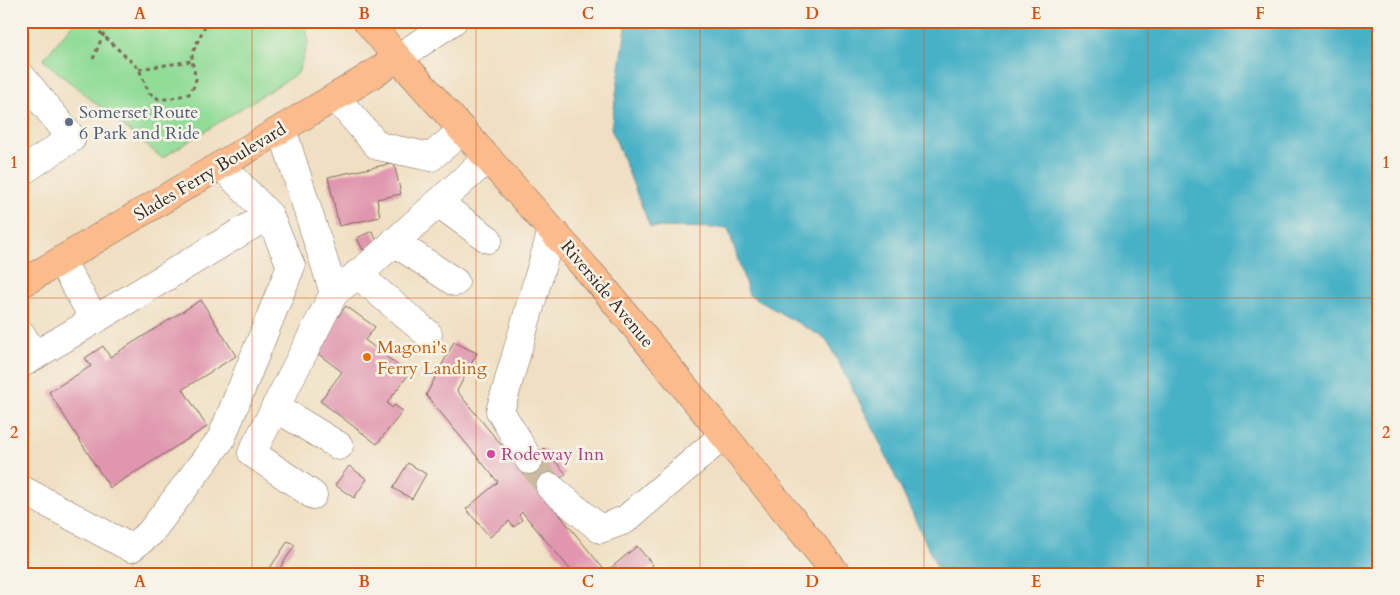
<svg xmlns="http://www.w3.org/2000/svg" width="1400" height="595" viewBox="0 0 1400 595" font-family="Cardo,serif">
	<rect width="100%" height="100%" fill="#f7f3e8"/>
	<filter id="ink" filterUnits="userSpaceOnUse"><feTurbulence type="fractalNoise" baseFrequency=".02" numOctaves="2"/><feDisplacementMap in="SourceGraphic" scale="10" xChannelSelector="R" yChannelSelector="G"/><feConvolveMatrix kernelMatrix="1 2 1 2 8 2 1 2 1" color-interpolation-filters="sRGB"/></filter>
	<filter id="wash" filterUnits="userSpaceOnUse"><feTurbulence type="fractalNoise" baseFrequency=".0096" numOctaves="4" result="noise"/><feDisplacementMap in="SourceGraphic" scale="20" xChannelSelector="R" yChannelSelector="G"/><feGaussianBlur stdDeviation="1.12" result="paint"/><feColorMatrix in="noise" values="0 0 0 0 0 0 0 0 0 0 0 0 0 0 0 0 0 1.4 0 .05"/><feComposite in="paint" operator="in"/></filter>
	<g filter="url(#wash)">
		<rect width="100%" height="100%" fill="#f0dfc2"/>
		<!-- green -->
		<polygon fill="#91dc97" stroke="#66835a" points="75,21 306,21 308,43 298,73 162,158 43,60"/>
		<!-- water -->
		<polygon fill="#47b1c6" stroke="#416e72" points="627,21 1379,21 1379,574 940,574 874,430 826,339 749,295 728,228 650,227 611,128"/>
		<g id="blocks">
			<!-- building -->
			<g fill="#e096af">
				<polygon points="394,163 401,194 377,199 380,217 339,226 328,177"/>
				<polygon points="372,231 378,243 363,250 357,238"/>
				<polygon points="201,300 236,356 183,389 207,427 110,488 49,392 91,366 85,358 103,346 110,357"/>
				<polygon points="346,306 375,327 365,340 409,374 387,403 392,408 394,405 403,411 377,444 320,401 342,372 313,350"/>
				<polygon points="454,342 477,353 457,391 520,468 544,448 566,474 542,493 606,572 637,546 653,565 642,574 574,574 522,512 519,515 522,520 514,527 509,521 490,537 466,509 498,482 426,395"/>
				<polygon points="408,463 426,474 412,499 393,488"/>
				<polygon points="349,466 367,479 354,498 335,485"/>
				<polygon points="288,541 295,545 276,574 266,574"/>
			</g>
		</g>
	</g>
	<g filter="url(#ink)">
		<use href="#blocks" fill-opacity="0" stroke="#7a6957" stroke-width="1"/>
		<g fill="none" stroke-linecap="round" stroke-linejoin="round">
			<!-- minor-tunnel -->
			<polyline stroke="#ccbba1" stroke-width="28" stroke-dasharray="28 14" stroke-linecap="butt" points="529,460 550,487"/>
			<defs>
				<g id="minor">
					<polyline points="398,58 453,21"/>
					<polyline points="21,76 72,138 21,172"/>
					<polyline points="335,97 378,146 431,157 463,130"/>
					<polyline points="282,129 334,293"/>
					<polyline points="438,203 488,239"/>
					<polyline points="394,242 455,282"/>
					<polyline points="61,261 95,320"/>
					<polyline points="357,274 428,334"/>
					<polyline points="21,334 35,356"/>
					<polyline points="21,364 269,215"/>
					<polyline points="275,407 339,446"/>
					<polyline points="529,460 500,411 552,230"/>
					<polyline points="550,487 600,529 625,520 724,435"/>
					<polyline points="21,489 131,548 150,533 221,439 291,266 269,215 221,165"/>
					<polyline points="313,495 252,453 334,293 369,265 488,158"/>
				</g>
				<g id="major">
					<polyline points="367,21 398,58 602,286 837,574"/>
					<polyline points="21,284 362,81 398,58"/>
				</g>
			</defs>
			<!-- minor casing -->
			<use href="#minor" stroke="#7a6957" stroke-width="29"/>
			<!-- major casing -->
			<use href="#major" stroke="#7a6957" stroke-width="29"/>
			<!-- path -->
			<g stroke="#7a6957" stroke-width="3" stroke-dasharray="4 4" stroke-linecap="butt">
				<polyline points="88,21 139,69 149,93 159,99 168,99 189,94 194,86 196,79 192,61 192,54 207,21"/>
				<polyline points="93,59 103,35 114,21"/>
				<polyline points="139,69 192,61"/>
			</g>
			<!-- minor -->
			<use href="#minor" stroke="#fff" stroke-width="28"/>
			<!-- major -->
			<use href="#major" stroke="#fbbb8d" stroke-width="28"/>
		</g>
	</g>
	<!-- grid -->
	<path fill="none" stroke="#d7540e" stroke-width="1" stroke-opacity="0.55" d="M252,21v553M476,21v553M700,21v553M924,21v553M1148,21v553M21,298h1358"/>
	<!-- markers -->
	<circle fill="#5c6f8a" stroke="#f7f3e8" stroke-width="2" cx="69" cy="122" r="5"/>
	<circle fill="#e8710a" stroke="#f7f3e8" stroke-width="2" cx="367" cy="357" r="5"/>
	<circle fill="#d1479c" stroke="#f7f3e8" stroke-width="2" cx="491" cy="454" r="5"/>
	<g text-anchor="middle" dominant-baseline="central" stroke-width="5" stroke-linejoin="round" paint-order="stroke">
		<!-- service labels -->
		<g font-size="18" fill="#4e5e75" stroke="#f7f3e8" text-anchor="start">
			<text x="79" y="112">Somerset Route<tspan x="79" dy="21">6 Park and Ride</tspan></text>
		</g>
		<!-- street labels -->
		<g font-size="18" fill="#3b2a1e" stroke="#f7f3e8">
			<text transform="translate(210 172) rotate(-31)">Slades Ferry Boulevard</text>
			<text transform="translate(607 294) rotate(50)">Riverside Avenue</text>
		</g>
		<!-- food labels -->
		<g font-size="18" fill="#c56008" stroke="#f7f3e8" text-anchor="start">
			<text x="377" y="347">Magoni's<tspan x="377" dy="21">Ferry Landing</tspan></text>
		</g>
		<!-- hotel labels -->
		<g font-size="18" fill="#b23c85" stroke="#f7f3e8" text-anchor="start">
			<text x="501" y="454">Rodeway Inn</text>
		</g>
	</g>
	<!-- margin -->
	<rect width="1400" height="595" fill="none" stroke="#f7f3e8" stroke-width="55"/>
	<rect x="28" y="28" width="1344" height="540" fill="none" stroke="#d7540e" stroke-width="2"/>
	<g font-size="16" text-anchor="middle" font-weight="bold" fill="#d7540e">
		<text x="140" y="19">A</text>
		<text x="364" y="19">B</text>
		<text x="588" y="19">C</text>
		<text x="812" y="19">D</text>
		<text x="1036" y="19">E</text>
		<text x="1260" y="19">F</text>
		<text x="14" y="168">1</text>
		<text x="1386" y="168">1</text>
		<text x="14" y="438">2</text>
		<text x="1386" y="438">2</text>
		<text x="140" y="587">A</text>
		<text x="364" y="587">B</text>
		<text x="588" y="587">C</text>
		<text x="812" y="587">D</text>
		<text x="1036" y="587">E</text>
		<text x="1260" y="587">F</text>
	</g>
</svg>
